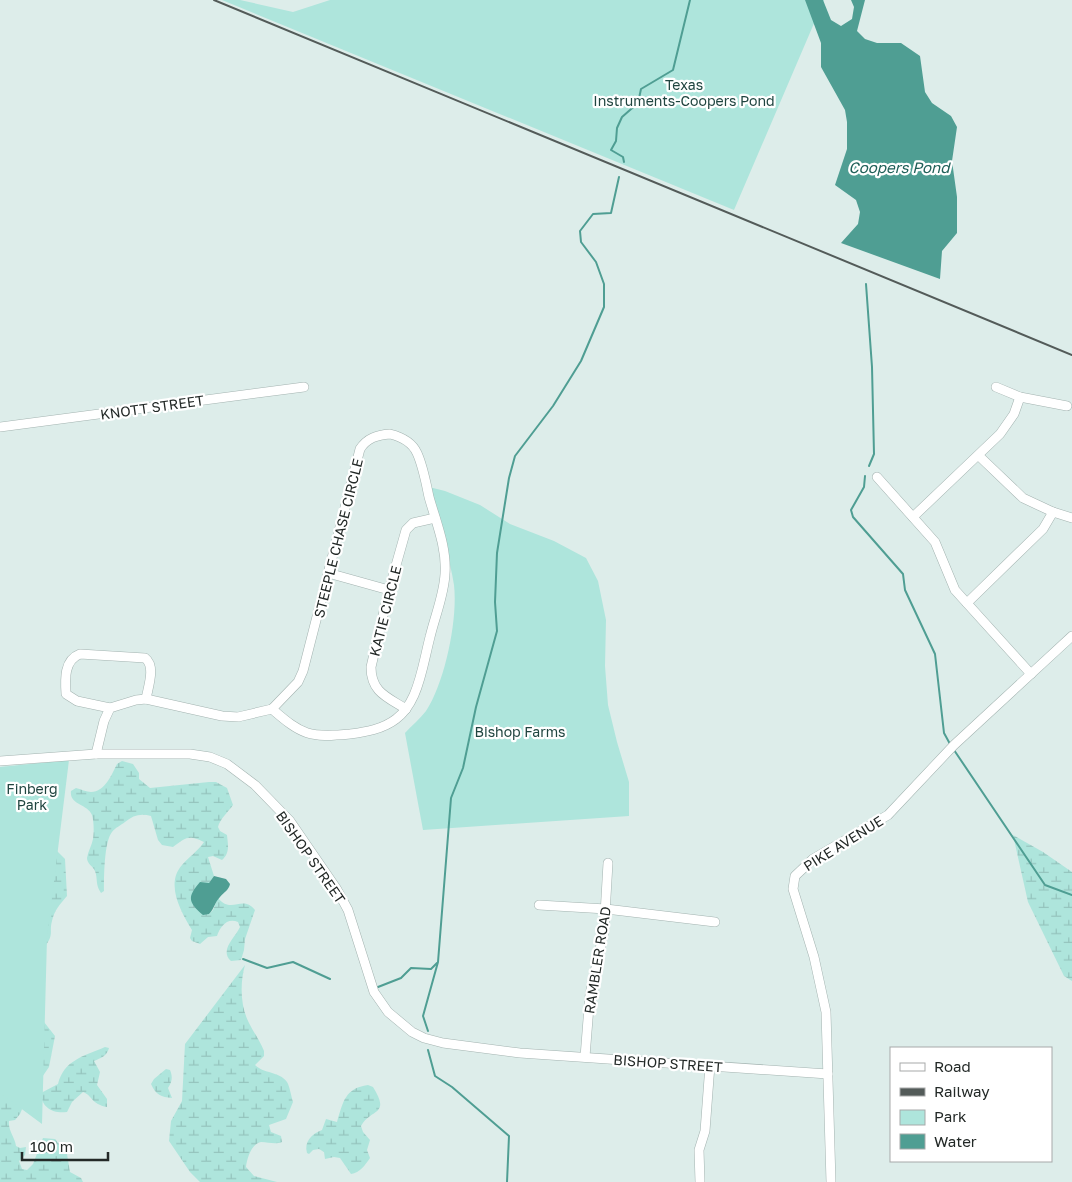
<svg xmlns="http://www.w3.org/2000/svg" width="1072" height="1182" viewBox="0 0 1072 1182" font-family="'Golos Text',sans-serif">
	<defs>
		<pattern id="wetland-marsh" width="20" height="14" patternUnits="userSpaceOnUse" patternTransform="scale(1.25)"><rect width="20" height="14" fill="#aee5dc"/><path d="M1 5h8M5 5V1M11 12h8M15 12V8" fill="none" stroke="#95c4bd"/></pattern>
	</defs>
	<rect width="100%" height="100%" fill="#ddedea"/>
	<!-- wetland -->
	<g fill="url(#wetland-marsh)">
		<path d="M122,761l11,3 6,9v6l11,9 59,-6h7l11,6 6,17c-5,7 -13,14 -15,22l2,4 7,4c1,10 3,18 -5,25l-9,-4 -5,1 6,19 -5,7v31l4,-4 5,-12c14,17 24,-4 37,12l-10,29 -1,11 -3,10 -10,1c-12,-11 4,-23 9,-34l-2,-5c-11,-5 -18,5 -21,14l-9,1 -8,7 -8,-3 -2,-3 2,-8c-11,-18 -27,-46 -10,-65 7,-8 16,-14 22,-23 -16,-7 -17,-5 -31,5l-11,-2 -4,-5 -7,-24c-10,-3 -18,-1 -26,6 -4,3 -10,6 -13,10 -8,10 -8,45 -8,59l-3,2c-6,-9 -3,-14 -6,-22 -2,-5 -8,-7 -8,-13 1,-7 5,-13 6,-19 1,-6 1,-18 -1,-24 -4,-11 -23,-10 -21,-24l5,-3c4,1 11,4 15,4 14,0 21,-18 26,-28z"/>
		<polygon points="1013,835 1043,852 1072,872 1072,981 1064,976 1028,902"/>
		<path d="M49,843l16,16 2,37c-7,8 -13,15 -15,25 -3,11 2,13 -6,24l-2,77 11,14 -6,31 -24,35 -5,12 -5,6 -6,1c-1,10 6,16 7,25l4,2 6,-1 -1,8 -6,6 3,8 5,1 6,-6 10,-26 12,1 12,15 3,18 11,6 2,4h-83v-210z"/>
		<path d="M245,965c-5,17 -5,41 4,58 5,10 11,18 15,28v5l-9,9c9,9 24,6 32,17 3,5 4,14 6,20l-7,17 -17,6 2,7 10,4 1,6c-8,3 -13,0 -21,0 -10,2 -14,17 -15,25l8,9 23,6h-77l-10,-10 -21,-31 2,-20 11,-20 3,-57z"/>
		<path d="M105,1047l4,1c-2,8 -8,10 -15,13l6,11 -3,13 10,14v8c-16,-3 -14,-11 -24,-15l-11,10 -5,10c-13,2 -26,-4 -26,-19l17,-9c6,-24 26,-28 47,-37z"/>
		<path d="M166,1069l4,1c3,7 2,12 -2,18l4,10c-11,-1 -16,-3 -21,-14l3,-5z"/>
		<path d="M368,1085l5,2c18,29 -2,21 -12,39l2,6 7,8 -3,10 3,8c-5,7 -10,15 -19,16l-11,-16 -6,-1 -9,2 -1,-7 -5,-3 -6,1 -4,4 -2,-1c-3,-11 4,-19 15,-23l4,-11 11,3c6,-20 8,-34 31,-37z"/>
	</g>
	<!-- park -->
	<g fill="#aee5dc">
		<polygon points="222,0 240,0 293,12 330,0 824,0 734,210"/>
		<path d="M425,486l20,5 35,14 30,19 44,17 32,17 12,23 8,39 -1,46 3,39 9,37 12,40v34l-206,14 -18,-97c6,-7 15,-14 21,-22 19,-29 32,-92 28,-126 -5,-34 -19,-67 -29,-99z"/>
		<polygon points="69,760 47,938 42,1124 0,1093 0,767"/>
	</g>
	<!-- water -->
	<g fill="#4f9e93">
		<polygon points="805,0 823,0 831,20 841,26 852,19 854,7 851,0 865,0 857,31 865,39 877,43 901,43 920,56 925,92 932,103 951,116 957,127 952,161 957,197 957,233 942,251 940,279 841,243 858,224 860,212 856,200 835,185 847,149 847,122 845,110 821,67 821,43"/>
		<path d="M214,876l12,3 4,5c-1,6 -6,8 -10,13 -5,5 -6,12 -11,17l-6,1c-15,-13 -16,-18 -3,-33l9,1z"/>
	</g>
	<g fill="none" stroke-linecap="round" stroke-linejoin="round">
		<!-- stream -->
		<g stroke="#4f9e93" stroke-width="2">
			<polyline points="624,162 623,157 611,150 616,141 617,128 622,117 638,103 641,89 673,70 690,0"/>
			<polyline points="866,284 872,367 874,454 869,466"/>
			<polyline points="865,476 864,487 851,510 853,517 903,574 905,590 935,654 944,733 950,744"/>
			<polyline points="954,750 1045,885 1072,895"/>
			<polyline points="243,959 267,968 293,962 330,979"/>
			<polyline points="378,987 401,978 411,968 431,969 437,963"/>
			<polyline points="428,1031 423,1016 438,962 451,798 463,768 476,707 497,631 495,602 497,553 509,478 515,456 553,406 581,361 604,307 604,284 596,262 581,242 580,231 593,214 611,213 619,177"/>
			<polyline points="428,1050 435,1076 452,1087 509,1136 507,1182"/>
		</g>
		<defs>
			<g id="minor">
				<polyline points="996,387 1020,397 1067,406"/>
				<polyline points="0,427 304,387"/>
				<path d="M390,434c12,3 22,8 27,19 6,13 9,30 12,44 7,25 18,51 16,77 -1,21 -10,42 -15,63 -5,19 -8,40 -16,58 -4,9 -10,18 -18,24 -13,10 -30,13 -46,15 -41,4 -48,1 -78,-25l26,-27 5,-11 57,-222c7,-11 17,-14 30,-15z"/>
				<polyline points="979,456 1023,498 1053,512 1072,518"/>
				<polyline points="877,477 935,542 955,590 1031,674"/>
				<polyline points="913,517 1000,434 1014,414 1020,397"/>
				<polyline points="328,573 389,590"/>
				<polyline points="967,603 1043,529 1053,512"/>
				<path d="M110,708l-33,-7 -11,-7c-1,-15 -2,-34 14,-40l65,4c11,8 3,29 1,41"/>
				<path d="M406,709c-19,-12 -35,-17 -35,-42l18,-77 17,-60 7,-7 22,-5"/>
				<polyline points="96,754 104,721 110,708 136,700 146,699 222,716 238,717 272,709"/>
				<polyline points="0,761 96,754 190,754 210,757 227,764 255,785 290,821 336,888 348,910 374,992 388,1012 412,1032 424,1038 443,1043 520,1053 828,1074"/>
				<polyline points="539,905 606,909 715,922"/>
				<polyline points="585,1057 590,994 604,931 608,863"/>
				<polyline points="700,1182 699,1150 705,1131 710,1065"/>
				<polyline points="831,1182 826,1012 814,957 793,889 795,876 813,859 888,815 954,745 1072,636"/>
			</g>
		</defs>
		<!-- minor casing -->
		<use href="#minor" stroke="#a3b3b0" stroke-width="10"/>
		<!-- minor -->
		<use href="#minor" stroke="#fff" stroke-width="9"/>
		<!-- rail -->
		<polyline stroke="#535b59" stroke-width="2" points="214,0 1072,355"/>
	</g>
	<g text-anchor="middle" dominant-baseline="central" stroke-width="4.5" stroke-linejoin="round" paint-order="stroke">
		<!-- park labels -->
		<g font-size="14" fill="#204540" stroke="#fff">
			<text x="684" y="84">Texas<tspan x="684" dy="16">Instruments-Coopers Pond</tspan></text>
			<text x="520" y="731">Bishop Farms</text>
			<text x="32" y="788">Finberg<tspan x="32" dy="16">Park</tspan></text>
		</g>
		<!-- street labels -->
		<g font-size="14" fill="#232927" stroke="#fff">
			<text transform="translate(152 407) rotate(-8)">KNOTT STREET</text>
			<text transform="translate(338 538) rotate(-76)">STEEPLE CHASE CIRCLE</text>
			<text transform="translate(385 611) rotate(-76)">KATIE CIRCLE</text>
			<text transform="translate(843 843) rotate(-32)">PIKE AVENUE</text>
			<text transform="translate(311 857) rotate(55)">BISHOP STREET</text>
			<text transform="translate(597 960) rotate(-81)">RAMBLER ROAD</text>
			<text transform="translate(668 1063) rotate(4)">BISHOP STREET</text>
		</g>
		<!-- water labels -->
		<g font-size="15" font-style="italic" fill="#1f6058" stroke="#fff">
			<text x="899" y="167">Coopers Pond</text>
		</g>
	</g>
	<!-- legend -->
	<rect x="890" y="1047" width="162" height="115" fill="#ffffff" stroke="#a7a9a9"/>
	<rect x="900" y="1063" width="25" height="8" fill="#ffffff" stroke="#a7a9a9"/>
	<text x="934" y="1072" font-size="15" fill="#232927">Road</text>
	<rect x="900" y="1088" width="25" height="8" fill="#535b59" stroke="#a7a9a9"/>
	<text x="934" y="1097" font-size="15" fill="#232927">Railway</text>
	<rect x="900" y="1110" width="25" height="15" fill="#aee5dc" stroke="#a7a9a9"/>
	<text x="934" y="1122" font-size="15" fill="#232927">Park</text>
	<rect x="900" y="1134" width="25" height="15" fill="#4f9e93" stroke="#a7a9a9"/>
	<text x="934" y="1147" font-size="15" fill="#232927">Water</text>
	<!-- scale -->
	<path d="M22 1152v8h86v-8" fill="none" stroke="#232927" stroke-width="2.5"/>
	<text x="30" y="1152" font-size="15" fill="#232927" stroke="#ffffff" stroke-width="4" paint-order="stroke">100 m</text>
</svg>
